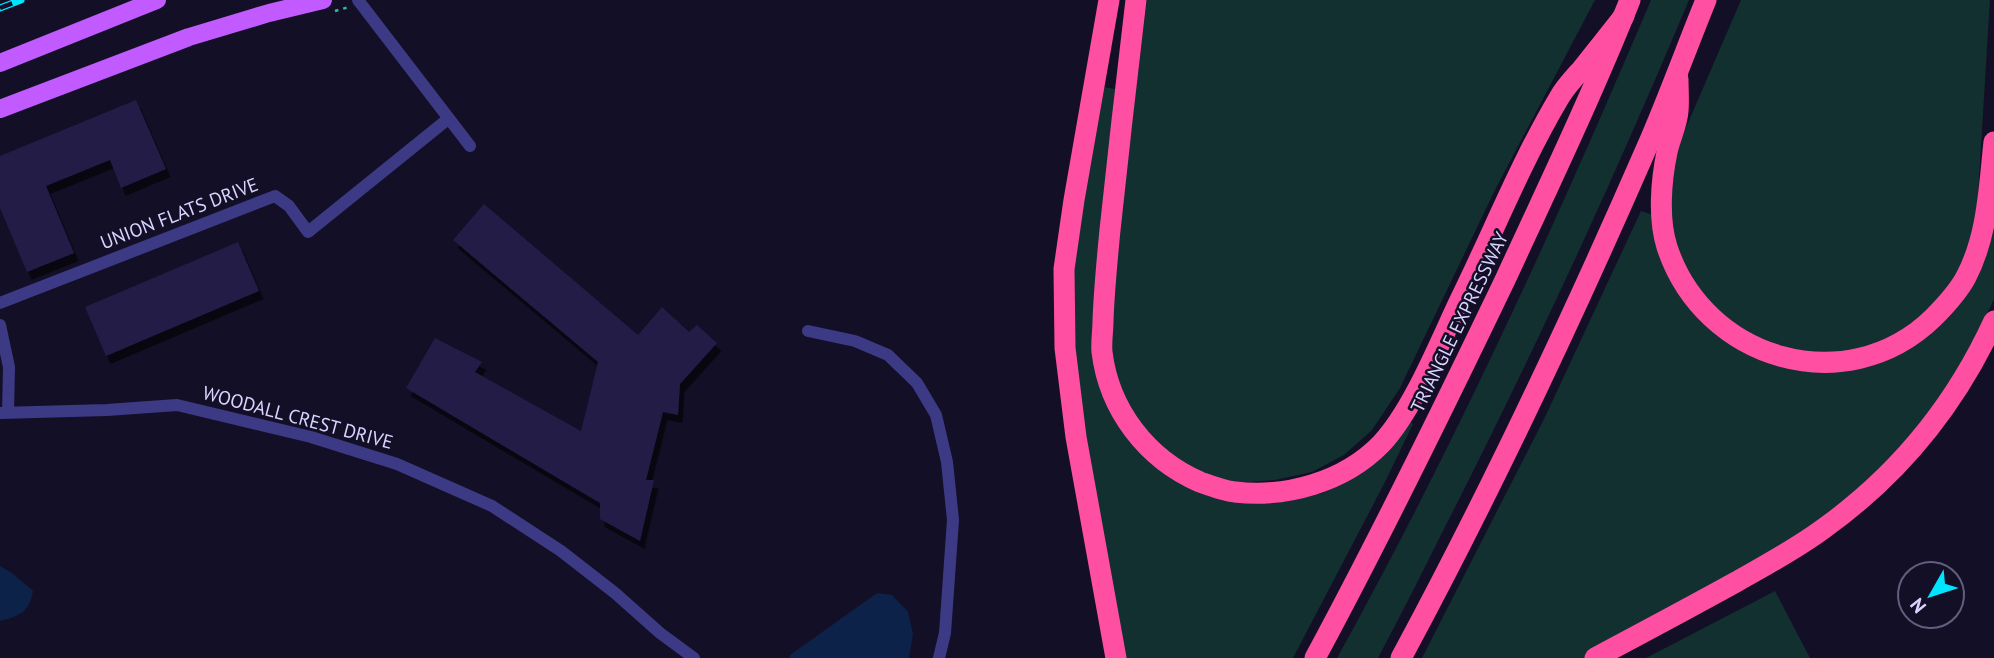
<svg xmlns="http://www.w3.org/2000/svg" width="1994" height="658" viewBox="0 0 1994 658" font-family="'PT Sans',sans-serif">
	<defs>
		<filter id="shadow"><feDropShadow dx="4.5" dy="8" stdDeviation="0" flood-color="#0009"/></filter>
	</defs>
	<rect width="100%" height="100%" fill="#130f26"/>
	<!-- green -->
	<g fill="#12302f">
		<polygon points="1147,0 1595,0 1495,190 1400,388 1372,430 1344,455 1312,472 1275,480 1235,483 1201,473 1167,454 1139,425 1120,390 1109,351 1110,295"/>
		<path d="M1651,0h38c-74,177 -154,350 -241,521 -23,46 -46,92 -70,137h-41c118,-213 219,-434 314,-658z"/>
		<polygon points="1741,0 1990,0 1977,210 1973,239 1959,272 1942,299 1887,341 1852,353 1819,355 1755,339 1703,298 1673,242 1670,215 1675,153"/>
		<polygon points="1103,87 1115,89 1094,296 1117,422 1236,501 1266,504 1295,500 1323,493 1355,477 1409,421 1413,424 1384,484 1293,658 1123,658 1073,359 1073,258"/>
		<polygon points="1641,211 1653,215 1658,251 1670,280 1693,310 1719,337 1749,354 1781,367 1820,372 1890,357 1925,338 1953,311 1994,222 1994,299 1960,371 1892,461 1804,533 1583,658 1422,658 1545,417"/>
		<polygon points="1775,591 1810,658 1646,658"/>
	</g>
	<!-- water -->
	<g fill="#0c2248">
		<path d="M0,566l12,7 21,18c-4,22 -14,25 -33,30z"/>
		<polygon points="877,593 892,595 908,612 913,634 909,658 790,658 790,655"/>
	</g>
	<!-- building -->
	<g fill="#241b47" filter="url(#shadow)">
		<polygon points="136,100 166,169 121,188 110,160 46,186 74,253 27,272 0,208 0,156"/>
		<polygon points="484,204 638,335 662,307 689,332 697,325 717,343 680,384 678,415 663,412 646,480 654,480 640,541 600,519 600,503 406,388 435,338 482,362 475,372 581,431 598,362 453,240"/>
		<polygon points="238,242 259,291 106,356 85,307"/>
	</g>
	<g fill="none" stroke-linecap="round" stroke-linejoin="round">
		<!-- path -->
		<polyline stroke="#2fb8b0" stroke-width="2.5" stroke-dasharray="3.5 5" stroke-linecap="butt" points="335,11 349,7"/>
		<!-- street -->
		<g stroke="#3d3a85" stroke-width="12">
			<polyline points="358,0 470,146"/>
			<polyline points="0,303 275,196 289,206 308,232 448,119"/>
			<polyline points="0,325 9,367 8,412"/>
			<polyline points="808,331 855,341 888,355 917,383 936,415 947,462 953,520 945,633 939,658"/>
			<polyline points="0,413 107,410 177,405 311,437 397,464 492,506 561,551 615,593 660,633 694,658"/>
		</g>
		<!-- primary -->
		<g stroke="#c25bff" stroke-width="18">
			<polyline points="0,63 157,0"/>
			<polyline points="0,109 189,37 269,13 323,0"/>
		</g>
		<!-- highway -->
		<g stroke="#ff4fa3" stroke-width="21">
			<polyline points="1109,0 1074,200 1064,269 1065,348 1076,437 1116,658"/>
			<path d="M1136,0c-9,77 -18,153 -26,230 -3,31 -6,61 -7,91 0,10 -2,21 -1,31 7,58 45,107 98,130 11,4 24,9 35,10 51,6 109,-10 146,-48 32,-34 58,-100 79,-144 33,-67 61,-138 99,-202 6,-11 15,-20 23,-29 14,-18 28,-35 42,-53"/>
			<path d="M1678,79c0,11 1,22 0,32 -1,14 -8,27 -11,41 -6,29 -9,67 0,95 37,113 179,155 266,71 12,-12 25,-26 33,-41 22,-42 23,-90 28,-135"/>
			<path d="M1315,658c67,-124 129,-251 190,-378 43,-93 87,-185 125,-280"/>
			<path d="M1401,658c89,-165 171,-339 246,-511 21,-48 39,-98 59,-147"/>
			<path d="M1595,658c47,-25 94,-50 141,-76 30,-17 60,-33 87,-53 77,-55 132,-123 171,-208"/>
		</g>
		<defs>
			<polyline id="rail" points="0,8 21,0"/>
		</defs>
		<!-- rail casing -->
		<use href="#rail" stroke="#00e5ff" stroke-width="7"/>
		<!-- rail -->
		<use href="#rail" stroke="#130f26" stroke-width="4.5" stroke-dasharray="13" stroke-linecap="butt"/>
	</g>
	<g text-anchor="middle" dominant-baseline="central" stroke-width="5" stroke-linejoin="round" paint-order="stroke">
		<!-- street labels -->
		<g font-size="19" fill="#d9d4ff" stroke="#130f26">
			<text transform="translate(179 213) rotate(-21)">UNION FLATS DRIVE</text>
			<text transform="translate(1459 322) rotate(-64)">TRIANGLE EXPRESSWAY</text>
			<text transform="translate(298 417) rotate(15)">WOODALL CREST DRIVE</text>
		</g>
	</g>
	<!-- north arrow -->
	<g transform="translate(1931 595) rotate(231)"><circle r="33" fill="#130f26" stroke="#625e7d" stroke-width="2"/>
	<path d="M0-5L12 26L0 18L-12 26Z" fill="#00e5ff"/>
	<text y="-10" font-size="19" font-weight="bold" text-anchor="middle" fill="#d9d4ff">N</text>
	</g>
</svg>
